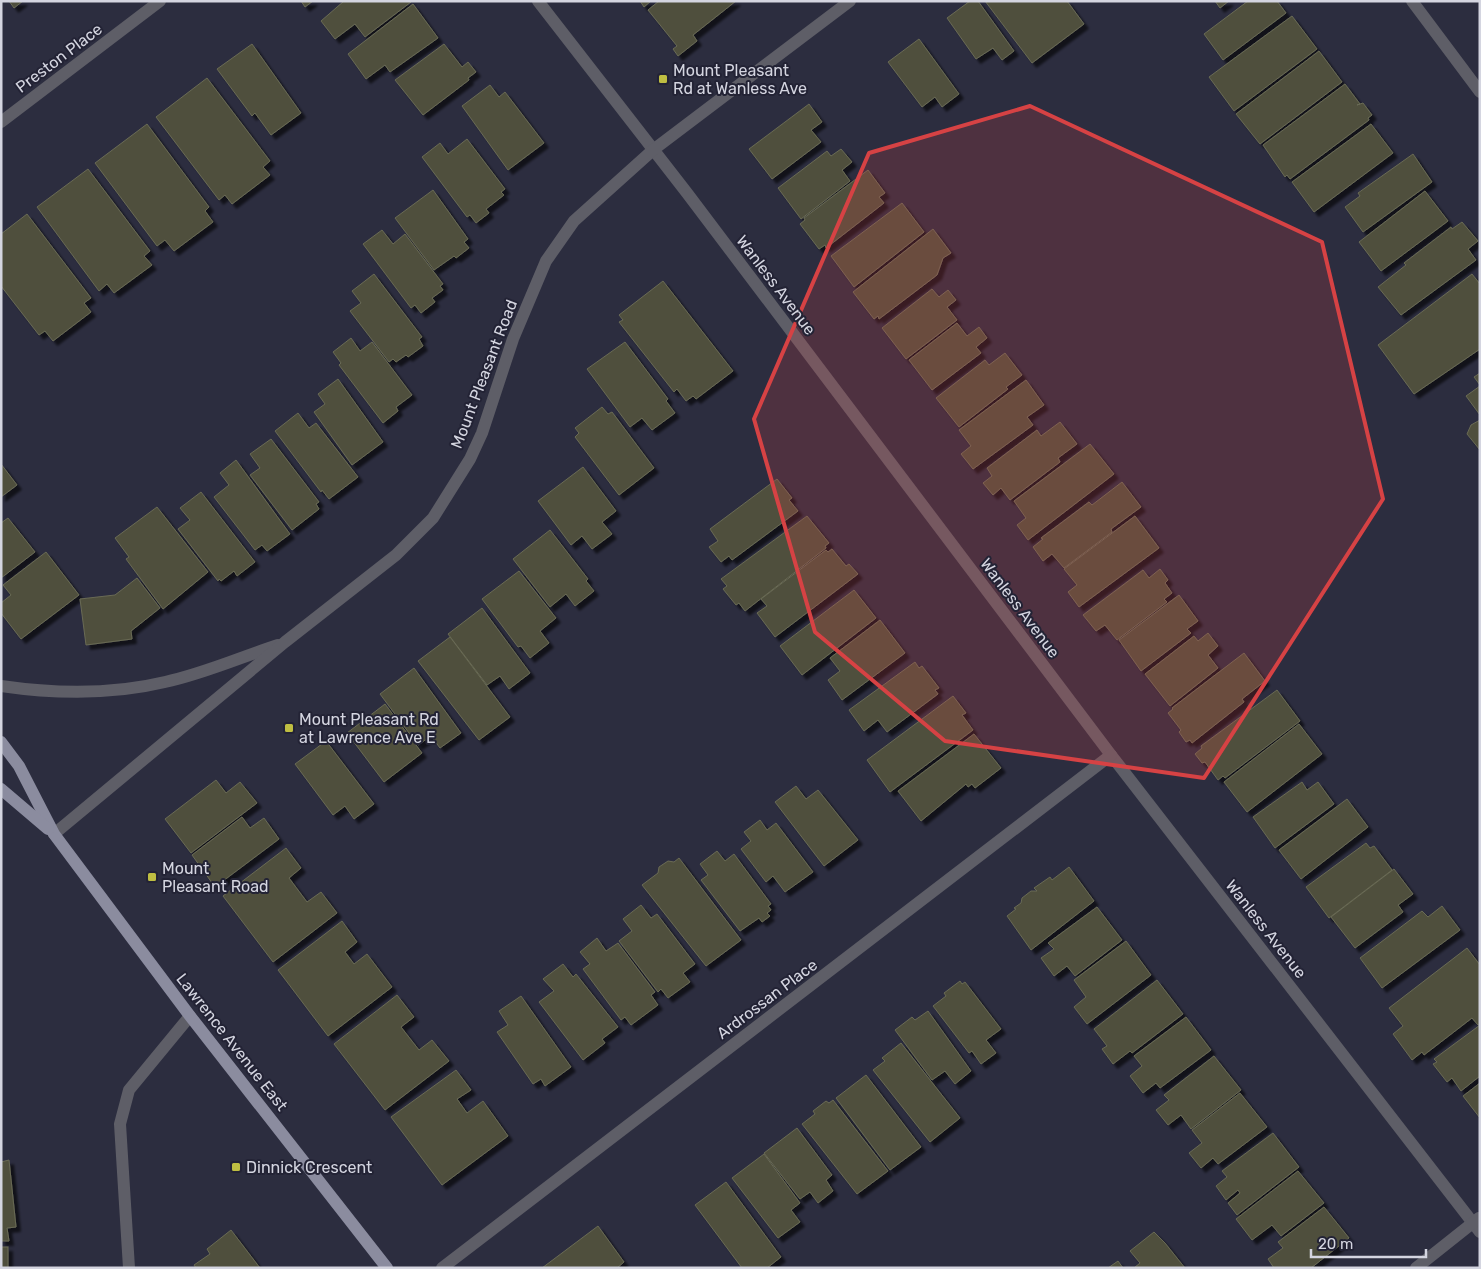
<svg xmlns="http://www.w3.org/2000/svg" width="1481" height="1269" viewBox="0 0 1481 1269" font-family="Rubik,sans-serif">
	<defs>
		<filter id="shadow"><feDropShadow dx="4.5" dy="4.5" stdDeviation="1" flood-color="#0009"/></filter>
	</defs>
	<rect width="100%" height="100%" fill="#2c2d3f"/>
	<!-- building -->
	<g fill="#50503c" stroke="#696a55" filter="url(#shadow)">
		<polygon points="9,1 23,1 14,8"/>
		<polygon points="301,1 313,1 305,7"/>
		<polygon points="344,1 411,1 411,2 365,37 355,24 335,39 321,21"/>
		<polygon points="640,1 651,1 644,7"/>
		<polygon points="659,1 736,1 693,35 697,41 678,56 673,49 677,46 648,10"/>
		<polygon points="970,1 978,1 1014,51 1002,60 993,48 976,59 947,18"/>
		<polygon points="985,1 1067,1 1084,24 1032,63"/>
		<polygon points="1215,1 1229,1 1220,8"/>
		<polygon points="1248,1 1277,1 1286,13 1223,60 1204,34"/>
		<polygon points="413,4 438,38 390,72 385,65 366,79 348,54"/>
		<polygon points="1292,16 1317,49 1234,111 1209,77"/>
		<polygon points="919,39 959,94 942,107 935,97 922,107 888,62"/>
		<polygon points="252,44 301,113 271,135 255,113 252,116 217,69"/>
		<polygon points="444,44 462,67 468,62 476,72 468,78 469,80 423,115 395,80"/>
		<polygon points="1319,51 1342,82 1260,144 1236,114"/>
		<polygon points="207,78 270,161 263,167 270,175 232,204 225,195 219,200 156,117"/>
		<polygon points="1345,84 1360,104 1357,105 1363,103 1372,115 1368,118 1369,120 1290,179 1287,175 1285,177 1263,145"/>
		<polygon points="490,85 499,97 505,92 544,143 508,170 462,106"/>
		<polygon points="809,104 822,122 811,130 821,142 772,179 749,149"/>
		<polygon points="147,124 209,207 205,211 213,222 174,251 165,240 157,246 95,163"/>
		<polygon points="1371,124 1393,153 1314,212 1292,182"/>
		<polygon points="467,139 505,189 501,192 504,195 486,209 489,213 476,223 470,215 467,217 422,157 440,143 448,154"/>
		<polygon points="841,149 852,162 842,170 850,181 801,219 778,188 827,151 831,156"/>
		<polygon points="1413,154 1432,182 1363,232 1345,207 1360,196 1358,193"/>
		<polygon points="88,169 150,251 144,256 152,265 114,293 107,284 99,291 37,207"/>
		<polygon points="868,170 885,193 879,197 884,203 826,248 825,245 819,249 800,224 805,220 804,218"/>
		<polygon points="433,190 468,239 464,242 469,248 456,258 454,256 434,270 395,218"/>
		<polygon points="1425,191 1448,221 1381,271 1359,242"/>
		<polygon points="902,203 924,232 854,287 831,256"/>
		<polygon points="27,214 91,298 84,303 91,312 53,341 45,331 39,335 1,286 1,234"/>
		<polygon points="1462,222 1478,241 1468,249 1476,260 1401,315 1378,287 1406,265 1404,263 1451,227 1452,229"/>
		<polygon points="933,229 951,253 943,258 937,275 879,319 878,316 874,319 853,292"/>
		<polygon points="382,230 393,244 405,234 443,284 440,286 443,290 432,298 435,302 421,313 415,305 411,308 363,244"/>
		<polygon points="374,274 422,337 419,339 423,346 408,357 406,355 396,362 393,359 389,362 350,311 361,303 352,291"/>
		<polygon points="1472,274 1480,284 1480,349 1414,394 1378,345"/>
		<polygon points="663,281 733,371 696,399 693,396 686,401 677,389 674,392 619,322 623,320 619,315"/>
		<polygon points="932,289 939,297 948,290 956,300 947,307 957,320 906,359 882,328"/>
		<polygon points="957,323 967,336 979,327 987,338 976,347 981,353 932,390 909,360"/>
		<polygon points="351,338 360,351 372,342 412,395 396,407 398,411 383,423 339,365 341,363 333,352"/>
		<polygon points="625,342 668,399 666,401 675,413 652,430 642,418 630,427 587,369"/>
		<polygon points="1005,353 1022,375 1006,387 1008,389 959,427 936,398 985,360 989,365"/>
		<polygon points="1480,373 1480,385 1474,377"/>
		<polygon points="338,379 383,442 352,465 314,412 325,404 318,394"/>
		<polygon points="1026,380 1044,405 1027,417 1033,425 973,469 961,454 971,446 959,430"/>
		<polygon points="1480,386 1480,415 1466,396"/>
		<polygon points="602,407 608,414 612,412 654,468 619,495 575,437 579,433 575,428"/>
		<polygon points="298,413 309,428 316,423 358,477 329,499 322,490 321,492 275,431"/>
		<polygon points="1480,420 1480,450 1467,434 1471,425"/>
		<polygon points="1060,422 1077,444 1058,458 1060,462 1010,500 1001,488 993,495 983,483 992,476 987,468 1037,430 1041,436"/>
		<polygon points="271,439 319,502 316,504 319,509 292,530 250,475 260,468 250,454"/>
		<polygon points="1090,444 1114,474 1028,540 1017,525 1026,518 1014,501"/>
		<polygon points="236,460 290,534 267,551 262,545 255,550 214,497 229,485 220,473"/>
		<polygon points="1,464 17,485 1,497"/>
		<polygon points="583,467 616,511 602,522 612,534 592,549 582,536 571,545 538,501"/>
		<polygon points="777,479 792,498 789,500 798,511 732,560 729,556 721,562 709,547 718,541 710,529"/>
		<polygon points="1122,482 1141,507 1111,529 1112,532 1064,568 1052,554 1043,561 1033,547 1043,539 1041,538 1089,502 1092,505"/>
		<polygon points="201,492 255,562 237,576 234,571 221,581 219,579 218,581 178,529 190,520 180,508"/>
		<polygon points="157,507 208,572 163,609 126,559 129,557 115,538"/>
		<polygon points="807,516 829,543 825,546 826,548 745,611 739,603 736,605 723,589 727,586 721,579"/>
		<polygon points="1135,516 1159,548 1079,607 1068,592 1077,585 1064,569"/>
		<polygon points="8,518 35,552 1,578 1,523"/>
		<polygon points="550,530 588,579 586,581 594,591 575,606 566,594 550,607 513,559"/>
		<polygon points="832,549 846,566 849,564 858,574 775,637 757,613 767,606 761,599 826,550 828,552"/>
		<polygon points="46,552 79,595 21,639 1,613 1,603 11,595 3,585"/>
		<polygon points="1160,569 1168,580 1165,583 1172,593 1164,599 1167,602 1117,640 1105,625 1096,631 1083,615 1143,570 1149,578"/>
		<polygon points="519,571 556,618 540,631 549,643 530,658 521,646 518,647 482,599"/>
		<polygon points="137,578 160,608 131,631 132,639 86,645 80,599 115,595"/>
		<polygon points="854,590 876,618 802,675 780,646"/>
		<polygon points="1179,595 1198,621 1187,629 1191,633 1141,671 1119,640"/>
		<polygon points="482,608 530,673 509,689 500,676 487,685 448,634"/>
		<polygon points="880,620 905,653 842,700 828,680 840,671 830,658"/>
		<polygon points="1208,633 1218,646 1208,655 1218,668 1170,706 1145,674 1194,636 1198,641"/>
		<polygon points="450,637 510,717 479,740 418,661"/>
		<polygon points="1244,653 1265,681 1242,699 1244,702 1192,743 1190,740 1186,742 1179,732 1181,730 1168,713 1173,709 1172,708"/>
		<polygon points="915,662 919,668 922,666 939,688 935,690 938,694 887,732 878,720 864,731 849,710"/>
		<polygon points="414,668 461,733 440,748 431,736 418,745 380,694"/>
		<polygon points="1277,690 1300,721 1225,778 1223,776 1218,780 1205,762 1202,763 1195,754 1202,748 1201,746"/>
		<polygon points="953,696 966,713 962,715 973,730 890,792 867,760"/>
		<polygon points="385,704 422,753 384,782 347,733"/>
		<polygon points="1299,724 1322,754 1247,812 1224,782"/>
		<polygon points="974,734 1001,768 975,788 972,784 968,787 966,784 921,821 898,791"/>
		<polygon points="326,741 374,804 354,819 345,806 333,815 295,764"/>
		<polygon points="216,780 226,793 240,782 257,803 191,853 165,819"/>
		<polygon points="1302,782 1307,790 1318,782 1334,804 1275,848 1253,817"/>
		<polygon points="796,786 806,799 818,790 858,840 824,866 775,802"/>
		<polygon points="1347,799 1368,827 1301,879 1279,850"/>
		<polygon points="242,817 250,828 264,818 279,839 215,887 192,855"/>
		<polygon points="760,820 767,830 776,823 813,872 785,892 773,876 766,882 741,849 751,841 744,832"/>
		<polygon points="1366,843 1370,848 1374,846 1392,870 1329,918 1306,887"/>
		<polygon points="286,848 301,868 289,878 307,902 321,892 337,913 273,962 223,896"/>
		<polygon points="717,851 725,861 734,854 771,904 768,906 771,910 767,913 770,916 762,922 759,918 740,931 701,880 708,875 700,864"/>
		<polygon points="679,858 741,940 706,966 642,885 658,873 659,867 668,861 674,862"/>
		<polygon points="1069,867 1094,901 1031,950 1007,916 1016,909 1014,908 1021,903 1022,898 1031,891 1037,891 1034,888 1050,877 1052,880"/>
		<polygon points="1394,869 1413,894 1398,905 1403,912 1355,948 1331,917"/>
		<polygon points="641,905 651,918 657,914 695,964 683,973 690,982 668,998 661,989 658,992 619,941 632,931 623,919"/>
		<polygon points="1442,906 1460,930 1382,988 1360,958 1422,911 1428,917"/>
		<polygon points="1097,907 1122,940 1075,976 1067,966 1054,976 1041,958 1054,949 1048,943"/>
		<polygon points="342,921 357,942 345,952 354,964 367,954 392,987 328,1036 278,970"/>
		<polygon points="597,938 606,951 618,943 655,992 651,995 658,1005 631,1025 625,1017 621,1020 583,969 590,964 580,952"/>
		<polygon points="1126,941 1151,975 1087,1024 1074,1007 1086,997 1074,980"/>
		<polygon points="1467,948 1480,965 1480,1024 1478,1025 1472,1018 1424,1055 1422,1052 1412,1060 1393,1034 1403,1026 1389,1008"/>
		<polygon points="563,964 573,977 576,974 618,1027 602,1039 605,1043 583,1060 539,1002 554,991 543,979"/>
		<polygon points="1157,980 1183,1014 1132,1053 1130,1051 1113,1064 1102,1049 1107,1046 1094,1029"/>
		<polygon points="960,981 962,984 965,982 1001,1029 986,1040 996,1053 981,1064 972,1051 969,1053 933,1006 946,996 944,993"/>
		<polygon points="397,995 414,1017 401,1027 419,1050 432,1040 449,1061 385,1110 334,1044"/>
		<polygon points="521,996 571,1067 545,1086 541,1079 533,1084 497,1032 508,1025 499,1011"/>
		<polygon points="928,1011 971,1071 955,1084 945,1071 932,1080 895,1030 912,1017 915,1020"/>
		<polygon points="1186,1017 1211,1050 1160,1088 1156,1083 1143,1093 1130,1076 1142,1066 1134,1056"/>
		<polygon points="1480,1025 1480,1076 1461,1091 1452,1078 1447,1082 1433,1064 1437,1062 1434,1059"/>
		<polygon points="901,1043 960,1118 930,1142 873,1070 885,1061 882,1058"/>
		<polygon points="1214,1056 1241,1090 1191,1129 1181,1115 1168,1125 1156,1110 1169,1100 1164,1095"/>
		<polygon points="456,1070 471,1090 457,1099 467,1113 483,1101 508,1136 442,1185 391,1117"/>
		<polygon points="866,1075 921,1147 890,1170 836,1098"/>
		<polygon points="1480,1083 1480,1118 1463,1096"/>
		<polygon points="1240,1093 1267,1127 1218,1164 1213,1158 1201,1168 1189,1153 1202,1143 1192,1130"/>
		<polygon points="833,1100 888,1171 857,1194 802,1124 815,1114 813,1111 826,1101 829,1103"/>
		<polygon points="797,1128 832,1175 826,1180 833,1191 818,1203 810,1192 800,1199 764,1153"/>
		<polygon points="1273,1133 1299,1167 1237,1215 1228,1203 1240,1193 1238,1190 1226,1200 1216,1186 1227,1177 1222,1171"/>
		<polygon points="764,1154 800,1203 791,1210 800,1222 778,1238 732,1178"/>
		<polygon points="9,1160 16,1227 7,1228 9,1241 1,1241 1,1162"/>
		<polygon points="1298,1171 1324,1203 1281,1236 1272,1225 1252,1240 1236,1219"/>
		<polygon points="726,1182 781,1257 767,1268 742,1268 695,1205"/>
		<polygon points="1324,1207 1349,1238 1311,1268 1274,1268 1268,1259 1283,1248 1278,1242"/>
		<polygon points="598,1226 624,1262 617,1268 542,1268"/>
		<polygon points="231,1230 260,1268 196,1268 194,1265 210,1254 207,1249"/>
		<polygon points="1154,1232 1165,1243 1185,1268 1134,1268 1140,1263 1130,1251"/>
		<rect x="1" y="1247" width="7" height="21"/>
		<polygon points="1118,1261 1123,1268 1108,1268"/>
	</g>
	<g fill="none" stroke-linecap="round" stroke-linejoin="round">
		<!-- minor -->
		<g stroke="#5e5e67" stroke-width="12">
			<polyline points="538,1 687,193 1111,755 1480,1232"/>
			<polyline points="1412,1 1480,92"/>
			<polyline points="1,122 160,1"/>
			<path d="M1,686c55,8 110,9 164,-4 38,-8 76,-25 113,-37"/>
			<polyline points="54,834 285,642 396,555 433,518 470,459 482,433 513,339 546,261 574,221 653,150 850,1"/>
			<polyline points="129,1268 120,1124 129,1090 190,1016"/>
			<polyline points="442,1268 1111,755"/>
			<polyline points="1416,1268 1479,1218"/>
		</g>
		<!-- major -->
		<g stroke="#8b8c9f" stroke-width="12">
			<polyline points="1,742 19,766 54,834 190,1016 387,1268"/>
			<polyline points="1,789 48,829"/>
		</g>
	</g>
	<!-- marked area -->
	<path fill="#d64244" fill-opacity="0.2" stroke="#d64244" stroke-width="4" stroke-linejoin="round" d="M1030,106l292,136 61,257 -179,279 -259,-37 -130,-109 -61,-213 115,-266z"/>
	<!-- markers -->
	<g fill="#bfbe42" stroke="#232335" stroke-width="2">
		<rect x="658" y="74" width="10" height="10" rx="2.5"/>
		<rect x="284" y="723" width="10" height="10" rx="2.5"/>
		<rect x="147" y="872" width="10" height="10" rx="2.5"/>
		<rect x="231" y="1162" width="10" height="10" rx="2.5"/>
	</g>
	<g text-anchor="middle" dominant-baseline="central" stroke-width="4" stroke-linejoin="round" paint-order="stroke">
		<!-- street labels -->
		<g font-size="16" fill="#d4d5e0" stroke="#232335">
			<text transform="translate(59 58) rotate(-37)">Preston Place</text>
			<text transform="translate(776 285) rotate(53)">Wanless Avenue</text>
			<text transform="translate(484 374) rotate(-69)">Mount Pleasant Road</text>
			<text transform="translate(1020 608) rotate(53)">Wanless Avenue</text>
			<text transform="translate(1266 929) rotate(52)">Wanless Avenue</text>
			<text transform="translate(767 999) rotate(-37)">Ardrossan Place</text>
			<text transform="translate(232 1042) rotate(52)">Lawrence Avenue East</text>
		</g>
		<!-- poi labels -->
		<g font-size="16" fill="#d4d5e0" stroke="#232335" text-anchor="start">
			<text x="673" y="70">Mount Pleasant<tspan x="673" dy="18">Rd at Wanless Ave</tspan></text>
			<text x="299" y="719">Mount Pleasant Rd<tspan x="299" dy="18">at Lawrence Ave E</tspan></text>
			<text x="162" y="868">Mount<tspan x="162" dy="18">Pleasant Road</tspan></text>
			<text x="246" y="1167">Dinnick Crescent</text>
		</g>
	</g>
	<!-- border -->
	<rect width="1481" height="1269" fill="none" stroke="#d4d5e0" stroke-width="5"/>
	<!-- scale -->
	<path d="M1311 1249v8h115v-8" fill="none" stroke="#d4d5e0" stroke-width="2.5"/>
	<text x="1318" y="1249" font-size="15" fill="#d4d5e0" stroke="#232335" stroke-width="4" paint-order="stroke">20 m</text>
</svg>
